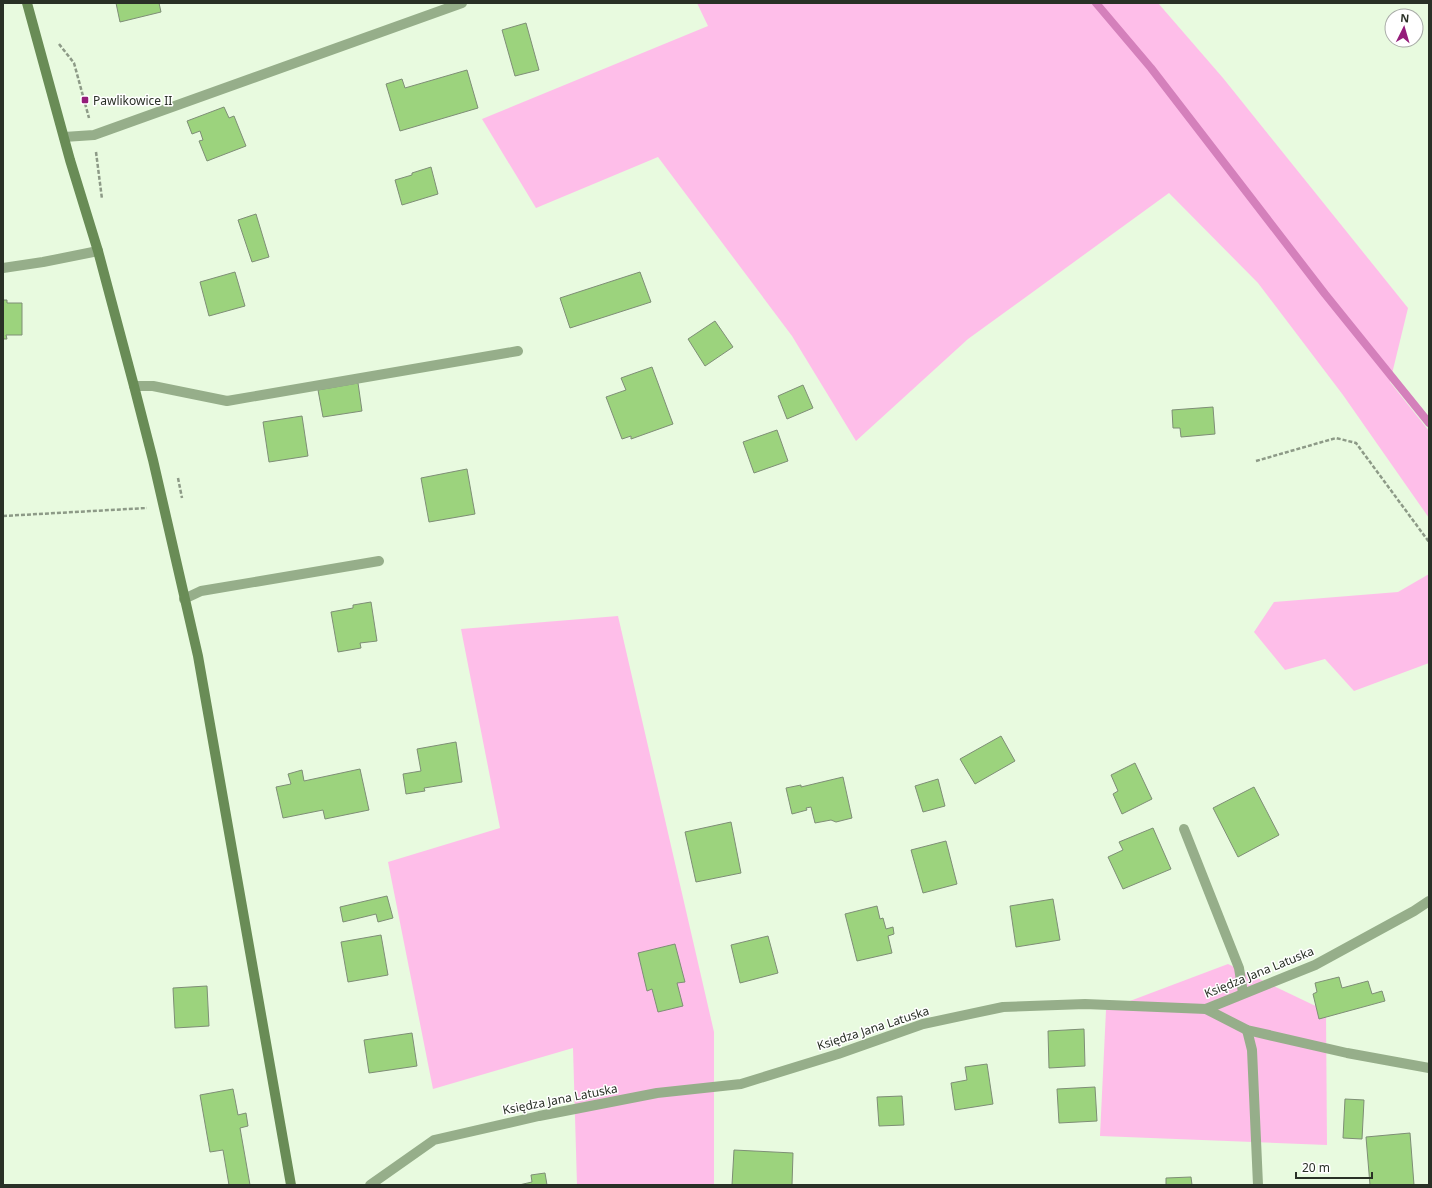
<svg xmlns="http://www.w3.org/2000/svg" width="1432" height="1188" viewBox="0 0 1432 1188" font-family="'Noto Sans',sans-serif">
	<rect width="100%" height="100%" fill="#e8fadf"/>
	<!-- green -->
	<g fill="#febee9">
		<polygon points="697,3 1158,3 1223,78 1408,308 1390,382 1429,431 1429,518 1343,395 1258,283 1169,193 968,339 856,441 792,336 658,157 536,208 482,119 708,26"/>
		<polygon points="1429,574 1429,663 1354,691 1325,659 1285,670 1254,632 1274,602 1398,592"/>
		<polygon points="618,616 714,1032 714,1185 577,1185 573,1048 433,1089 388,862 500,828 461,629"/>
		<polygon points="1228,964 1326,1011 1327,1145 1100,1136 1106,1010"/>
	</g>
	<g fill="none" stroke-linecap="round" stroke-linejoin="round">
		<!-- stream -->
		<polyline stroke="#d480bb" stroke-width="8" points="1096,3 1151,68 1325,294 1429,423"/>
	</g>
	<!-- building -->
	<g fill="#9cd37d" stroke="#7e8e76">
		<polygon points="116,3 159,3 161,12 120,22"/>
		<polygon points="526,23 539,70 515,76 502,30"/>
		<polygon points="467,70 478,108 400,131 386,84 402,79 405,88"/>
		<polygon points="224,107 229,118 234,116 246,146 207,161 199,141 203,140 200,131 192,134 187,121"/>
		<polygon points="431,167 438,194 402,205 395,180 412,175 412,173"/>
		<polygon points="256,214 269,257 252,262 238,220"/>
		<polygon points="235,272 245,306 209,316 200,282"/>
		<polygon points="640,272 651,302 570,328 560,298"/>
		<polygon points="3,300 7,300 7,303 22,303 22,335 6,335 7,339 3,339"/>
		<polygon points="715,321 733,347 705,366 688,339"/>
		<polygon points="652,367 673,424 631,439 631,436 622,439 606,397 626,390 621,378"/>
		<polygon points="358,383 362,411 323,417 318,390"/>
		<polygon points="803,385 813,408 787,419 778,396"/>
		<polygon points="1213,407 1215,434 1181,437 1180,428 1173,428 1172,410"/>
		<polygon points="302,416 308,456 269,462 263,422"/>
		<polygon points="777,430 788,461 754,473 743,442"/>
		<polygon points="467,469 475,514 429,522 421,478"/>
		<polygon points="371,602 377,641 360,643 361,648 338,652 331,612 353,608 353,605"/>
		<polygon points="1001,736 1015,761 975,784 960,759"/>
		<polygon points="456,742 462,782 424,788 425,791 406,794 403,774 421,771 417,749"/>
		<polygon points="1135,763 1152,799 1122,814 1113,794 1118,791 1111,775"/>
		<polygon points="360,769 369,810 325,819 323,810 283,818 276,787 291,784 288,774 302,770 304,781"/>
		<polygon points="843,777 852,818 836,822 831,820 815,823 811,807 806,808 807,810 792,814 786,788 801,785 801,787"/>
		<polygon points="938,779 945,806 923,812 915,786"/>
		<polygon points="1254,787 1279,835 1238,857 1213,808"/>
		<polygon points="731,822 741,873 696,882 685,832"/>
		<polygon points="1153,828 1171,869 1123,889 1108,857 1123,850 1119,842"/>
		<polygon points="946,841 957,884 923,893 911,850"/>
		<polygon points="387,896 393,918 378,922 376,914 343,922 340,907"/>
		<polygon points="1053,899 1060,940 1016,947 1010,906"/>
		<polygon points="877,906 880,919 883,918 886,929 893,927 894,934 888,936 892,953 857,961 845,914"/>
		<polygon points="381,935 388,975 348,982 341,942"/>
		<polygon points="768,936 778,973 740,983 731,945"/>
		<polygon points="675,944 685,982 677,983 683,1006 658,1012 652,989 647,991 638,953"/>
		<polygon points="1339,977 1342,988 1368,981 1372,994 1382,991 1385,1001 1319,1019 1313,994 1317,992 1315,983"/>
		<polygon points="207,986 209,1026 175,1028 173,988"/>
		<polygon points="1084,1029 1085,1066 1049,1068 1048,1031"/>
		<polygon points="412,1033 417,1066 369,1073 364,1040"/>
		<polygon points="987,1064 993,1104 955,1110 951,1083 967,1080 965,1067"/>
		<polygon points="1095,1087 1097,1121 1059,1123 1057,1089"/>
		<polygon points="233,1089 238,1115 246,1113 248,1126 240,1128 250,1185 229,1185 223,1150 210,1152 200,1095"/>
		<polygon points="902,1096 904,1125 879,1126 877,1097"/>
		<polygon points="1345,1099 1364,1100 1362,1139 1343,1138"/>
		<polygon points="1410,1133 1414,1185 1370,1185 1366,1137"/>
		<polygon points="734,1150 793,1153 792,1185 732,1185"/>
		<polygon points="545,1173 547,1185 519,1185 532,1182 531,1175"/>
		<polygon points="1191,1177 1192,1185 1166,1185 1166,1178"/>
	</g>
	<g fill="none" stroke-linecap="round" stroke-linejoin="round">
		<!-- path -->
		<g stroke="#8d9a87" stroke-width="2.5" stroke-dasharray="4 2" stroke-linecap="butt">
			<polyline points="59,44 74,63 89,118"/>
			<polyline points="96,152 102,199"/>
			<polyline points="1256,461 1336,438 1356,443 1429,542"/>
			<polyline points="178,478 182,498"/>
			<polyline points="3,516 147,508"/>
		</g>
		<!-- service -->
		<g stroke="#96ae8a" stroke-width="10">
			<polyline points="64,137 94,135 462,3"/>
			<polyline points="134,386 153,386 227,401 518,351"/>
			<polyline points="184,599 201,591 379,561"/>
			<polyline points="1184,829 1239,968 1243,993"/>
			<polyline points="1247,1030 1252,1050 1258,1185"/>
		</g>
		<!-- minor -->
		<g stroke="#96ae8a" stroke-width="10">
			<polyline points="3,268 43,262 98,251"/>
			<polyline points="1206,1009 1247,1030 1347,1053 1429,1068"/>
			<polyline points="370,1185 434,1140 539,1116 657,1093 741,1084 838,1054 923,1024 1003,1007 1085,1004 1206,1009 1315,965 1414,911 1429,901"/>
		</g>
		<!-- secondary -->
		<polyline stroke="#698c56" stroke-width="10" points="27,3 70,160 98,251 134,386 153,460 198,656 291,1185"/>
	</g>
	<!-- markers -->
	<rect fill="#941d7a" stroke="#fff" stroke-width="1.5" x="81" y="96" width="8" height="8" rx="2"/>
	<g text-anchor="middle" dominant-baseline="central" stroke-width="3" stroke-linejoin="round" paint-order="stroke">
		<!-- poi labels -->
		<g font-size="12" fill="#293026" stroke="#fff" text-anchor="start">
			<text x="93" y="100">Pawlikowice II</text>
		</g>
		<!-- street labels -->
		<g font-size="12" fill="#293026" stroke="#fff">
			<text transform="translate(1259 972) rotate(-22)">Księdza Jana Latuska</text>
			<text transform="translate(873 1028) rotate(-18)">Księdza Jana Latuska</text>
			<text transform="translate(560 1099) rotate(-11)">Księdza Jana Latuska</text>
		</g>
	</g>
	<!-- border -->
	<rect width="1432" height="1188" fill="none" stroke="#293026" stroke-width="8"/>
	<!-- north arrow -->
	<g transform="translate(1404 28) rotate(5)"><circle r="19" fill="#ffffff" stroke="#a9aca8"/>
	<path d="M0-3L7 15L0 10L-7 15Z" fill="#941d7a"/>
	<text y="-6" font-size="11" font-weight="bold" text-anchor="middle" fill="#293026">N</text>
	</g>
	<!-- scale -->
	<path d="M1296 1172v6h76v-6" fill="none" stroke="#293026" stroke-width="2"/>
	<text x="1302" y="1172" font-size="12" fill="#293026" stroke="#ffffff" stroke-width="3" paint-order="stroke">20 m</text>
</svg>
